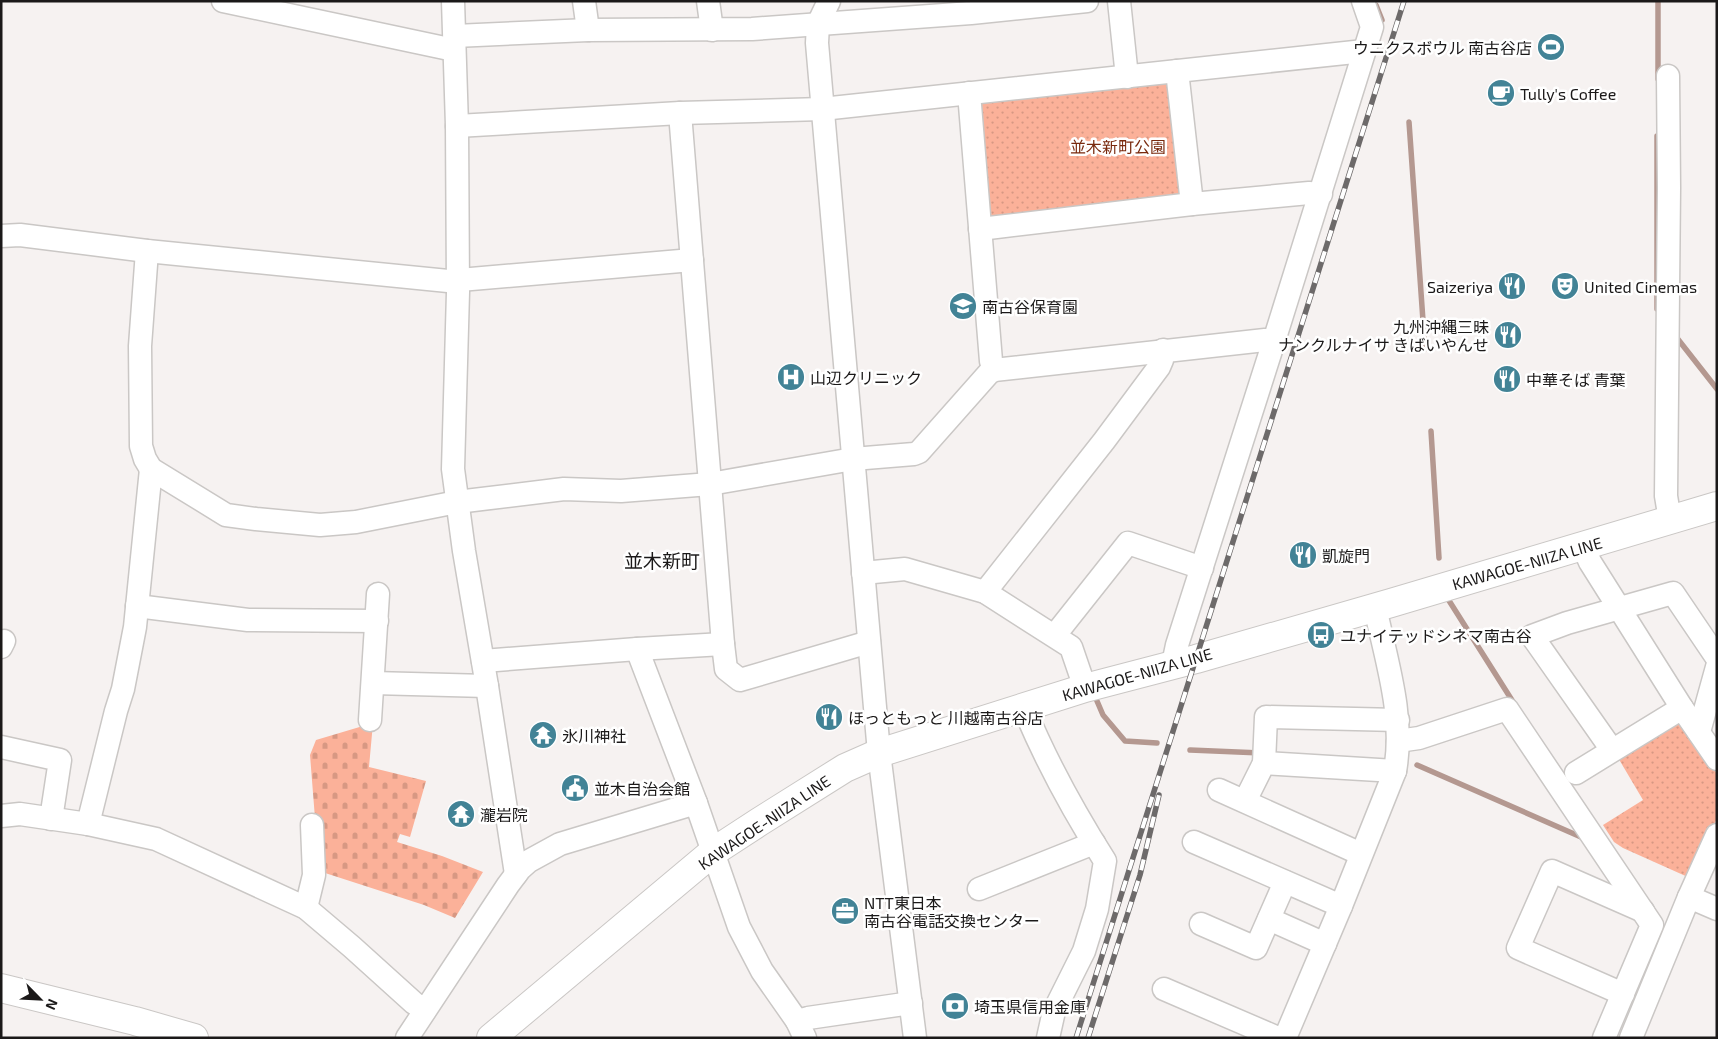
<svg xmlns="http://www.w3.org/2000/svg" width="1718" height="1039" viewBox="0 0 1718 1039" font-family="'Exo 2','Noto Sans JP',sans-serif">
	<defs>
		<pattern id="cemetery-stones" width="16" height="16" patternUnits="userSpaceOnUse" patternTransform="scale(1.25)"><rect width="16" height="16" fill="#fbb199"/><path d="M2 7V4a2 2 0 0 1 4 0v3zM10 15v-3a2 2 0 0 1 4 0v3z" fill="#d79883"/></pattern>
		<pattern id="park-dots" width="8" height="8" patternUnits="userSpaceOnUse" patternTransform="scale(1.25)"><rect width="8" height="8" fill="#fbb199"/><path d="M2 2h.1M6 6h.1" fill="none" stroke="#d79883" stroke-width="1.8" stroke-linecap="round"/></pattern>
	</defs>
	<rect width="100%" height="100%" fill="#f6f2f1"/>
	<!-- cemetery -->
	<polygon fill="url(#cemetery-stones)" points="373,723 369,767 426,781 410,837 400,834 397,842 442,856 483,872 455,918 424,905 322,872 319,869 310,755 316,740"/>
	<!-- park -->
	<g fill="url(#park-dots)">
		<polygon points="1164,81 1171,84 1183,193 1178,199 994,218 987,214 977,107 983,100"/>
		<polygon points="1681,721 1717,774 1717,818 1690,878 1623,848 1614,842 1603,825 1643,800 1617,756"/>
	</g>
	<g fill="none" stroke-linecap="round" stroke-linejoin="round">
		<!-- stream -->
		<g stroke="#b49890" stroke-width="5.5">
			<polyline points="1376,5 1382,20"/>
			<polyline points="1658,79 1658,1"/>
			<polyline points="1409,122 1425,349"/>
			<polyline points="1657,309 1657,136"/>
			<polyline points="1677,338 1717,389"/>
			<polyline points="1431,431 1439,558"/>
			<polyline points="1448,599 1515,705"/>
			<polyline points="1097,701 1103,715 1125,741 1157,743"/>
			<polyline points="1190,750 1261,753"/>
			<polyline points="1417,765 1581,837"/>
		</g>
		<defs>
			<g id="minor">
				<polyline points="223,1 454,50"/>
				<polyline points="453,1 457,126 458,292 453,469 464,551 487,686 516,874"/>
				<polyline points="584,1 588,30"/>
				<polyline points="708,1 712,30"/>
				<polyline points="829,1 818,24 817,43 879,753 915,1038"/>
				<polyline points="1119,1 1127,77"/>
				<polyline points="455,36 588,30 752,29 971,13 1087,1"/>
				<polyline points="1177,71 1192,204"/>
				<polyline points="1668,76 1669,188 1666,496 1670,520"/>
				<polyline points="969,93 991,361 994,370"/>
				<polyline points="680,113 723,644 726,669 740,680 869,642"/>
				<polyline points="457,126 680,113 822,109 1364,51"/>
				<polyline points="980,229 1192,204 1309,193 1321,194"/>
				<polyline points="1,236 20,235 147,251 448,281 692,260"/>
				<polyline points="147,251 140,346 141,446 145,459 151,469 226,515 256,519 320,525 356,522 457,502 564,489 621,491 710,484 853,459 914,454 919,452 989,373 994,370 1265,340 1274,341"/>
				<polyline points="1583,546 1590,562 1682,708 1717,759"/>
				<polyline points="863,573 905,569 985,592 1071,647 1085,688"/>
				<polyline points="985,592 1104,441 1159,367 1162,360 1163,350"/>
				<polyline points="137,606 248,620 377,621"/>
				<polyline points="1055,635 1128,543 1202,568"/>
				<polyline points="1,647 4,641"/>
				<polyline points="637,649 696,803 739,927 762,971 797,1021 805,1038"/>
				<polyline points="483,661 637,649 723,644"/>
				<polyline points="1173,664 1177,645 1274,341 1372,27 1363,1"/>
				<polyline points="373,683 487,686"/>
				<path d="M1024,708c22,53 50,104 81,153l-8,48 -13,42 -30,60 -6,27"/>
				<polyline points="370,720 378,594"/>
				<polyline points="1699,732 1717,667"/>
				<polyline points="1398,741 1419,738 1507,709 1652,925 1604,1038"/>
				<polyline points="1,747 60,760 51,819"/>
				<polyline points="1612,750 1532,636 1567,623 1673,593 1717,658"/>
				<polyline points="1264,763 1395,771"/>
				<polyline points="1576,773 1682,708"/>
				<polyline points="1219,790 1361,854"/>
				<polyline points="1245,801 1264,763 1266,717 1398,720"/>
				<polyline points="1,816 20,814 88,824 156,839 306,908 352,947 414,1003 425,1010"/>
				<polyline points="88,824 116,711 123,689 135,627 151,469"/>
				<polyline points="1194,842 1341,906"/>
				<polyline points="979,889 1094,843"/>
				<polyline points="1689,897 1717,909"/>
				<polyline points="306,908 314,875 312,825"/>
				<polyline points="1269,919 1325,944"/>
				<polyline points="1201,924 1256,948 1285,882"/>
				<polyline points="1164,989 1278,1038"/>
				<polyline points="1623,994 1518,948 1552,871 1643,911"/>
				<polyline points="797,1021 808,1018 911,1003"/>
				<polyline points="407,1038 508,885 520,869 529,861 560,844 696,803"/>
				<path d="M1285,1038l56,-132 54,-135c10,-55 -9,-111 -20,-164"/>
				<polyline points="1631,1038 1689,897 1717,835"/>
			</g>
			<g id="major">
				<polyline points="1,988 135,1021 194,1038"/>
				<polyline points="491,1038 713,852 759,822 845,768 879,753 1085,688 1196,659 1391,603 1717,506"/>
			</g>
		</defs>
		<!-- minor casing -->
		<use href="#minor" stroke="#cac7c5" stroke-width="25"/>
		<!-- major casing -->
		<use href="#major" stroke="#cac7c5" stroke-width="30"/>
		<!-- minor -->
		<use href="#minor" stroke="#fff" stroke-width="22"/>
		<!-- major -->
		<use href="#major" stroke="#fff" stroke-width="28"/>
		<defs>
			<g id="rail">
				<polyline points="1076,1038 1404,1"/>
				<polyline points="1088,1038 1140,875 1159,795"/>
			</g>
		</defs>
		<!-- rail casing -->
		<use href="#rail" stroke="#6d6a6a" stroke-width="5.5"/>
		<!-- rail -->
		<use href="#rail" stroke="#fff" stroke-width="4" stroke-dasharray="11" stroke-linecap="butt"/>
	</g>
	<!-- icons -->
	<defs>
		<symbol id="stadium-disc" viewBox="-11 -11 22 22"><circle r="9.5" fill="#428396" stroke="#fff"/><path d="M0-5a6.5 5 0 1 0 0 10a6.5 5 0 1 0 0-10ZM-3.5-1.8h7v3.6h-7Z" fill="#fff"/></symbol>
		<symbol id="cafe-disc" viewBox="-11 -11 22 22"><circle r="9.5" fill="#428396" stroke="#fff"/><path d="M-5.5-4.5H6V0H3Q3 3.5 0 3.5H-2.5Q-5.5 3.5-5.5 0ZM3-3.2v2h1.7v-2ZM-6 4.5H4V6H-6Z" fill="#fff"/></symbol>
		<symbol id="restaurant-disc" viewBox="-11 -11 22 22"><circle r="9.5" fill="#428396" stroke="#fff"/><path d="M-5-6h1v4h1v-4h1v4h1v-4h1v5L-1.5 .5V6h-2V.5L-5-1ZM5-6V6H3V1.5H1.5Q1.5-4 5-6Z" fill="#fff"/></symbol>
		<symbol id="theatre-disc" viewBox="-11 -11 22 22"><circle r="9.5" fill="#428396" stroke="#fff"/><path d="M-5-5.5Q0-4 5-5.5V0Q5 5 0 6Q-5 5-5 0ZM-3.3-2.5H-1v1.5H-3.3ZM1-2.5H3.3v1.5H1ZM-2.8 1Q0 5.5 2.8 1Z" fill="#fff"/></symbol>
		<symbol id="school-disc" viewBox="-11 -11 22 22"><circle r="9.5" fill="#428396" stroke="#fff"/><path d="M0-5L7-2L0 1L-7-2ZM-4 1L0 2.5L4 1V4Q0 6-4 4Z" fill="#fff"/></symbol>
		<symbol id="hospital-disc" viewBox="-11 -11 22 22"><circle r="9.5" fill="#428396" stroke="#fff"/><path d="M-5-5h3v3.5h4V-5h3V5h-3V1.5h-4V5h-3Z" fill="#fff"/></symbol>
		<symbol id="bus-disc" viewBox="-11 -11 22 22"><circle r="9.5" fill="#428396" stroke="#fff"/><path d="M-5-6H5V4H4V6H2V4H-2V6H-4V4H-5ZM-3.5-4V0h7V-4ZM-3.5 1.2v1.5H-2V1.2ZM2 1.2v1.5H3.5V1.2Z" fill="#fff"/></symbol>
		<symbol id="temple-disc" viewBox="-11 -11 22 22"><circle r="9.5" fill="#428396" stroke="#fff"/><path d="M0-6L5-2H3V0L6.5 2.5H4V6H1.5V3h-3V6H-4V2.5H-6.5L-3 0V-2H-5Z" fill="#fff"/></symbol>
		<symbol id="civic-disc" viewBox="-11 -11 22 22"><circle r="9.5" fill="#428396" stroke="#fff"/><path d="M-.6-6.5H3V-4.5H.6V-3L4-1V1h2V6H-6V1h2V-1L-.6-3ZM-1.2 2.5V6h2.4V2.5Z" fill="#fff"/></symbol>
		<symbol id="office-disc" viewBox="-11 -11 22 22"><circle r="9.5" fill="#428396" stroke="#fff"/><path d="M-6-3h4V-5.5h4V-3h4V5H-6ZM-1-4.5V-3h2v-1.5ZM-6 0V1H6V0Z" fill="#fff"/></symbol>
		<symbol id="bank-disc" viewBox="-11 -11 22 22"><circle r="9.5" fill="#428396" stroke="#fff"/><path d="M-6-4H6V4H-6ZM0-2.3a2.3 2.3 0 1 0 0 4.6a2.3 2.3 0 1 0 0-4.6Z" fill="#fff"/></symbol>
	</defs>
	<g fill-rule="evenodd">
		<use href="#stadium-disc" x="1535" y="31" width="32" height="32"/>
		<use href="#cafe-disc" x="1485" y="77" width="32" height="32"/>
		<use href="#restaurant-disc" x="1496" y="270" width="32" height="32"/>
		<use href="#theatre-disc" x="1549" y="270" width="32" height="32"/>
		<use href="#school-disc" x="947" y="290" width="32" height="32"/>
		<use href="#restaurant-disc" x="1492" y="319" width="32" height="32"/>
		<use href="#hospital-disc" x="775" y="361" width="32" height="32"/>
		<use href="#restaurant-disc" x="1491" y="363" width="32" height="32"/>
		<use href="#restaurant-disc" x="1287" y="539" width="32" height="32"/>
		<use href="#bus-disc" x="1305" y="619" width="32" height="32"/>
		<use href="#restaurant-disc" x="813" y="701" width="32" height="32"/>
		<use href="#temple-disc" x="527" y="719" width="32" height="32"/>
		<use href="#civic-disc" x="559" y="772" width="32" height="32"/>
		<use href="#temple-disc" x="445" y="798" width="32" height="32"/>
		<use href="#office-disc" x="829" y="895" width="32" height="32"/>
		<use href="#bank-disc" x="939" y="990" width="32" height="32"/>
	</g>
	<g text-anchor="middle" dominant-baseline="central" stroke-width="5" stroke-linejoin="round" paint-order="stroke">
		<!-- poi labels -->
		<g font-size="16" fill="#1b1919" stroke="#fff" text-anchor="start">
			<text x="1532" y="47" text-anchor="end">ウニクスボウル 南古谷店</text>
			<text x="1520" y="93">Tully's Coffee</text>
			<text x="1493" y="286" text-anchor="end">Saizeriya</text>
			<text x="1584" y="286">United Cinemas</text>
			<text x="982" y="306">南古谷保育園</text>
			<text x="1489" y="326" text-anchor="end">九州沖縄三昧<tspan x="1489" dy="18">ナンクルナイサ きばいやんせ</tspan></text>
			<text x="810" y="377">山辺クリニック</text>
			<text x="1526" y="379">中華そば 青葉</text>
			<text x="1322" y="555">凱旋門</text>
			<text x="1340" y="635">ユナイテッドシネマ南古谷</text>
			<text x="848" y="717">ほっともっと 川越南古谷店</text>
			<text x="562" y="735">氷川神社</text>
			<text x="594" y="788">並木自治会館</text>
			<text x="480" y="814">瀧岩院</text>
			<text x="864" y="902">NTT東日本<tspan x="864" dy="18">南古谷電話交換センター</tspan></text>
			<text x="974" y="1006">埼玉県信用金庫</text>
		</g>
		<!-- park labels -->
		<g font-size="16" fill="#792a0e" stroke="#fff">
			<text x="1118" y="146">並木新町公園</text>
		</g>
		<!-- street labels -->
		<g font-size="16" fill="#1b1919" stroke="#fff">
			<text transform="translate(1527 563) rotate(-16)">KAWAGOE-NIIZA LINE</text>
			<text transform="translate(1137 674) rotate(-16)">KAWAGOE-NIIZA LINE</text>
			<text transform="translate(764 822) rotate(-34)">KAWAGOE-NIIZA LINE</text>
		</g>
		<!-- quarter labels -->
		<g font-size="19" fill="#1b1919" stroke="#fff">
			<text x="662" y="560">並木新町</text>
		</g>
	</g>
	<!-- border -->
	<rect width="1718" height="1039" fill="none" stroke="#1b1919" stroke-width="5"/>
	<!-- north arrow -->
	<g transform="translate(40 999) rotate(114)" stroke="#ffffff" stroke-width="4" paint-order="stroke">
	<path d="M0-4L9 19L0 12L-9 19Z" fill="#1b1919"/>
	<text y="-8" font-size="14" font-weight="bold" text-anchor="middle" fill="#1b1919">N</text>
	</g>
</svg>
